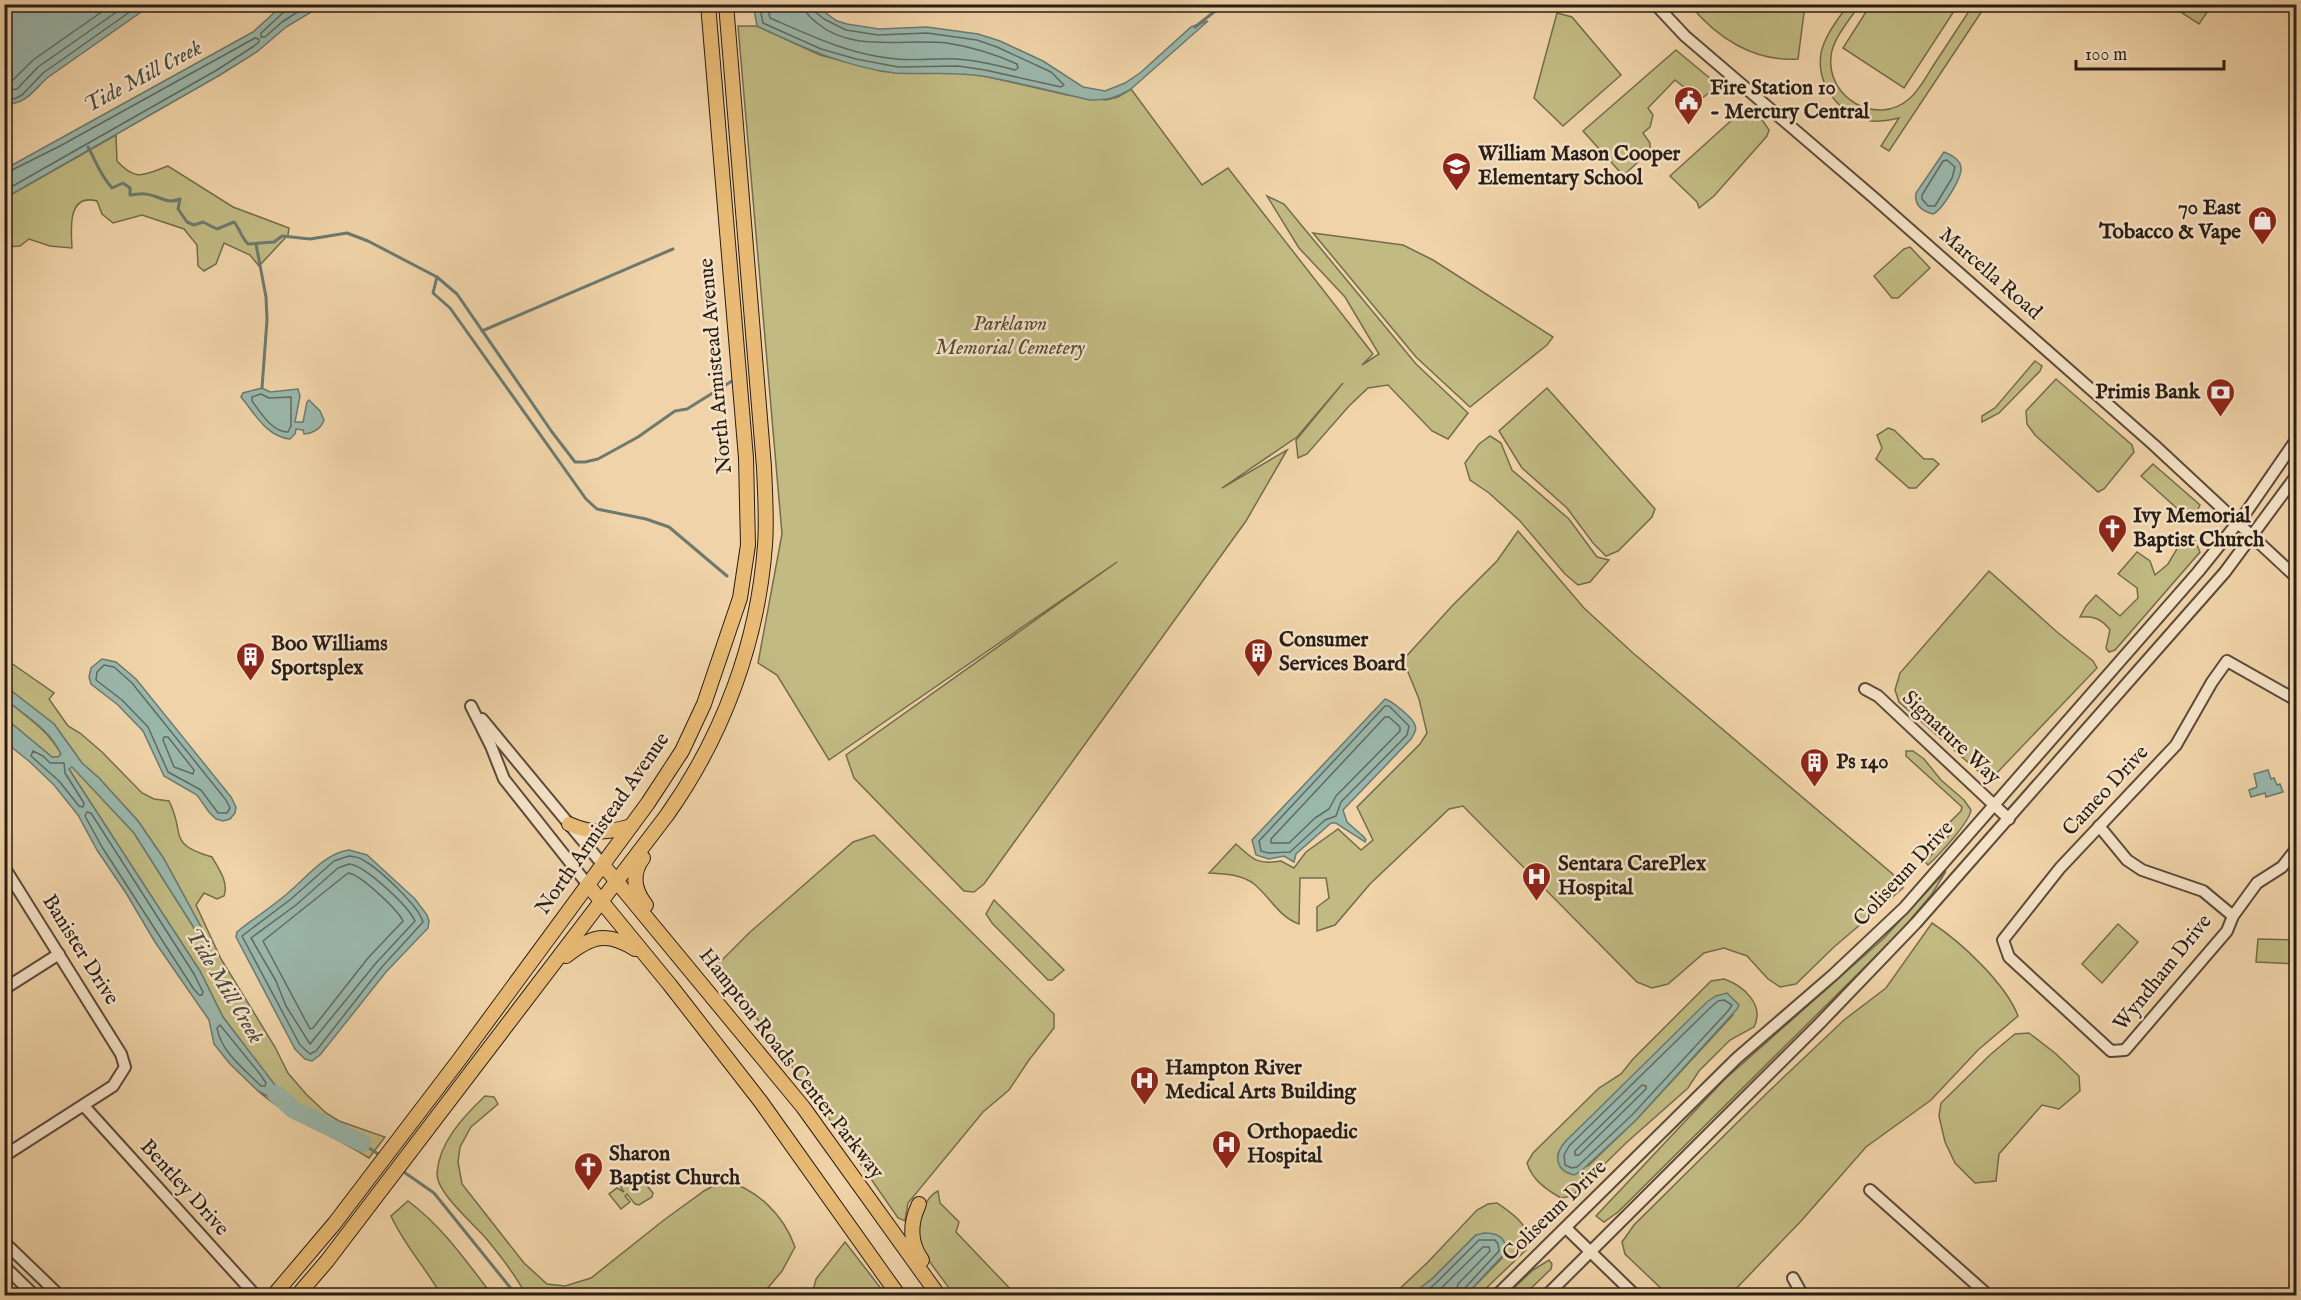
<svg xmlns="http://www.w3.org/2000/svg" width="2301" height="1300" viewBox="0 0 2301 1300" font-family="'IM FELL English',serif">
	<rect width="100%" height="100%" fill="#f0d3a8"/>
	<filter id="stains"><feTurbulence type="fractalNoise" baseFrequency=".00333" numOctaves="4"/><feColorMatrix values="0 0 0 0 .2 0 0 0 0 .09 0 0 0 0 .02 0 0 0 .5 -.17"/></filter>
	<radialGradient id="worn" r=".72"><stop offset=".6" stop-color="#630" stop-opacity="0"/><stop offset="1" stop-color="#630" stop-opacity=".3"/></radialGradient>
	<!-- green -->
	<g fill="#c1ba82" stroke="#746c4c" stroke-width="1.5" fill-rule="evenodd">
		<polygon points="1871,4 1958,5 1904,88 1843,48"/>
		<path d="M1690,5h115l-7,54c-44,3 -81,-21 -108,-54z"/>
		<path d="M1848,5h11c-9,15 -26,33 -28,51 -5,42 46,71 78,43 10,-8 17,-22 24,-33 14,-21 27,-41 40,-61h13l-97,146 -8,-5 18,-28c-9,2 -18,4 -28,3 -31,-5 -55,-36 -50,-68 4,-18 17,-34 27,-48z"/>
		<polygon points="2170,5 2212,5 2199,24"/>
		<polygon points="1557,13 1572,17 1621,75 1563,126 1534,98"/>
		<polygon points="738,26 757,26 820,55 881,71 898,73 958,72 984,76 1067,95 1106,100 1118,97 1131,89 1202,185 1228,168 1373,354 1362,365 1379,354 1345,297 1299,248 1267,196 1284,204 1416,364 1468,413 1448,439 1432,431 1388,385 1368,388 1349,406 1307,454 1298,458 1296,440 1343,383 1297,437 1222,488 1287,450 1246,521 984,884 974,892 964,891 854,778 846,755 1117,562 829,760 777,675 758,663 782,534"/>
		<polygon points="1676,50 1718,85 1700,100 1675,80 1648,108 1653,115 1650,127 1643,133 1650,143 1650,151 1625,174 1621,173 1583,131"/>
		<polygon points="1745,108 1763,121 1769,130 1767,136 1714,196 1699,208 1697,202 1670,176"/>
		<path d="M116,135l1,26c19,21 27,14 51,5l65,41 56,21 -1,7 -29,31 -9,-11 -26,-12 -8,21 -12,7 -6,-5 -1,-21 -13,-16 -42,-14 -29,8 -11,-9 -5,-13c-30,-8 -26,29 -25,47l-22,-2 -21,-7 -9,7 -15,1v-49z"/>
		<polygon points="1313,233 1403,245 1433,260 1553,337 1547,345 1470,407 1416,357"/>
		<polygon points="1910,247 1930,268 1898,298 1892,298 1874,276 1904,249"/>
		<polygon points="2035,361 2042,366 2040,371 1999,413 1982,422 1982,416 1995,408"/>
		<polygon points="2056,379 2132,445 2134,452 2104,489 2098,492 2035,435 2027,424 2026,411"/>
		<polygon points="1547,388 1655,509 1652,517 1618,551 1606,556 1593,543 1567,508 1522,468 1499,431"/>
		<polygon points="1888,428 1894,430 1924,459 1933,459 1939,464 1916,488 1909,488 1876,459 1882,448 1877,435"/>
		<polygon points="1490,436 1501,443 1512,470 1569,519 1597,557 1609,560 1590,582 1578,585 1565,574 1520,521 1489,493 1470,480 1465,463 1479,444"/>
		<polygon points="2153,464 2200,505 2196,513 2181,512 2141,476"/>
		<path d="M1518,531l66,77 49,45 269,229 1,6 -69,59 -38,37 -16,3 -12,-8 -21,-23 -23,-8 -20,5 -36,31 -16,4 -15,-6 -174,-176 -14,3 -79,75 -35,41 -18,6v-24l12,-9 -3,-20h-26l-1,46c-20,-7 -29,-27 -45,-40 -13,-10 -30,-10 -45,-11l27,-29c17,16 22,21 45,17l13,7 12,-16 32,-23 23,21 12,-10 -16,-33 63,-63 7,-11 -8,-34 -16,-39 49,-54 45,-45z"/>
		<path d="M2194,539l6,13 -85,98 -6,2 -3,-4 4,-18c-8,-11 -16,-14 -30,-13l6,-11 10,-11 24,21 18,-18 -1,-10 -19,-14 19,-22 13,9 5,14 13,-11 13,-22z"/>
		<polygon points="1989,571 2057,632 2093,661 2097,668 1991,779 1986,778 1899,702 1895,690 1900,673"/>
		<path d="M4,658l50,35 -5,6 19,27 12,7 22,19 40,41 12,6 15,2c17,33 -3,43 43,56 7,12 17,26 12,39l-7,3 -13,-6 -8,12 25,54 54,88 13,26 18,21 20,19 13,8 46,16 -16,21c-37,-23 -78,-38 -111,-67l34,18 -69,-92 -23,-46 -126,-194 -5,-8 3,-3 62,67 62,98 9,9 -4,-13 -37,-68 -26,-38 -39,-43 -17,-15 -28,-39 -49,-38z"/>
		<path d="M5,699c21,17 43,31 56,55l-2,3h-7l-47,-39z"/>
		<path d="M1906,751h7l11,8 17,21 23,20 7,10c-2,13 -32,45 -43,55l-9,-9 7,5 24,-27 -3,-9 14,-14 1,-4 -56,-51z"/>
		<polygon points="874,835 1054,1014 1054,1028 1029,1060 1009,1090 983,1112 908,1203 905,1221 898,1218 826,1114 759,1021 715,967 749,933 853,842"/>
		<polygon points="1946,871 1932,894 1901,931 1618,1212 1604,1222 1596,1216 1724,1080 1883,939"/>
		<polygon points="994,900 1064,970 1052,980 1048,980 992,923 986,914"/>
		<path d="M1932,923c29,19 74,61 86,93l-40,34 -47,50 -65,47 -64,73 -72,75h-62l-43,-41 -3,-12 12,-17 133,-132 77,-73 42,-32z"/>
		<polygon points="2118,924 2138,942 2102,983 2082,964"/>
		<polygon points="2258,939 2296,940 2296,964 2256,962"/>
		<path d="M1724,979c20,7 41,26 30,48l-24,13 -31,31 -11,17 -62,55 -54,53 -11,2c-14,-8 -29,-18 -34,-35l6,-10 66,-65 22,-14 12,-15 78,-78zM1716,996l17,19 -97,105 -48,46 -30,-5v-7l7,-12z"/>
		<polygon points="2029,1033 2055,1053 2079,1076 2080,1091 2059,1109 2042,1105 1999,1154 1996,1181 1975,1183 1955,1163 1945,1142 1939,1116 1941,1103 1991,1054 2015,1034"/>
		<path d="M485,1096l9,1 4,7 -27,23 -11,20 -2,15 4,22 62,79 23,21 18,2 26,-8 73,-58 40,-29 20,-11c34,10 59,34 71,67l-13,24 -20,24h-236c-10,-19 -23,-36 -37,-53 -12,-16 -53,-48 -52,-69 2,-31 27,-57 48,-77z"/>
		<polygon points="633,1175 638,1175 653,1193 652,1197 639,1205 635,1204 627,1194 625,1196 630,1202 621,1209 609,1194 617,1188 624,1192 620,1186"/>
		<path d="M938,1191l2,12 19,19 -3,10 60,63h-62c-6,-9 -32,-42 -35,-50 -5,-15 4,-47 19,-54z"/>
		<path d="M408,1201c34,25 59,61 84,94h-51c-15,-27 -37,-50 -50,-79z"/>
		<path d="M1497,1203c16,11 38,25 29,47l-47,45h-13l36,-37 -26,-23 -44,44 -21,16 -19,1 36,-34 49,-52 11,-6z"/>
		<polygon points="845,1242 886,1295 812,1295 816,1279"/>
		<polygon points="1549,1260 1552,1264 1551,1269 1524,1295 1506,1295 1533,1270"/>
	</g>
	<!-- water -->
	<g fill="#9ab7ab" stroke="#6c7a70" stroke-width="1.5">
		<polygon points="284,4 323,5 286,27 258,51 220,75 5,198 5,169 242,38 253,32"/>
		<path d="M4,5l1,-1 146,1 -104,73c-14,13 -22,27 -42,26z"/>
		<path d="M753,5h62l22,16 10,3 32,5 48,-2 51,7 22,7 43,20 40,26 22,4 20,-8 15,-10 51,-46 17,-6 -77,68c-14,9 -25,11 -41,11 -36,-8 -72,-18 -108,-24 -29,-5 -58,-1 -87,-3 -50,-6 -93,-26 -138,-47z"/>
		<path d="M1944,152c6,2 17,8 17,16 1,10 -19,42 -28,46 -11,-3 -19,-9 -17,-21z"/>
		<path d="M262,388l8,4 28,-3 2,7 -5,26h8l4,-20 2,-2 11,11 4,9c-3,9 -11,13 -20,14l-1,-4 -7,-1 -1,5 -5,5c-23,-2 -35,-25 -49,-42l2,-4z"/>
		<polygon points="102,659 116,662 136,679 231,797 236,807 235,813 230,819 223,821 216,819 209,812 197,795 164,776 143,731 118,705 91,684 89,677 91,668"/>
		<path d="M5,686l49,38 28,39 17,15 39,43 26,38 37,68 5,13 -10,-9 -62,-98 -62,-66 -3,2 5,8 126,194 23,46 71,93 -36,-19 -28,-27 -16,-20 -5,-24 -54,-78 -29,-49 -29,-43 -19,-35 -24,-30 -24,-23 -25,-20v-24l47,39h6l3,-3c-12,-25 -35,-38 -56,-55z"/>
		<path d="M1385,699c7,2 28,19 30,26 2,5 -1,9 -4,14l-68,71 4,12 17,15 2,3 -1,2 -29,-19h-5l-35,31 -2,8 -10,-6 -15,3 -13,-4 -4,-15z"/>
		<polygon points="2268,770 2271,779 2274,778 2277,785 2280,784 2283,792 2266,797 2265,793 2251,797 2249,790 2257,787 2254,774"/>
		<path d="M349,850l18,5 48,44 12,16 2,6 -1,7 -42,44 -66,83 -8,6 -7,-2 -10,-10 -59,-112 1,-5 6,-5c15,-11 31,-22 45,-34 18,-15 37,-40 61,-43z"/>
		<path d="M1727,993l12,12 -2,4 -101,111 -56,52 -6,3c-18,-4 -21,-19 -9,-33l142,-140 9,-6z"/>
		<path d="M1484,1233c14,0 22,4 22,19l-40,43h-55l21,-16 44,-44z"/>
	</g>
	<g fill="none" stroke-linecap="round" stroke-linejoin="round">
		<!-- shore -->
		<g stroke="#616a61" stroke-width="1.5">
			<polyline points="287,4 285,11 261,33 261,37 265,37 282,22 310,4"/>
			<polyline points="759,4 763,23 821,49 856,59 898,67 958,66 985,70 1061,87 1064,85 1051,72 997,47 977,40 927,33 878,35 846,30 824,19 814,11 812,4"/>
			<path d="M767,4l3,14c41,18 81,37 126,41 20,2 40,-1 60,0 20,1 40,6 59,11l3,-2 -1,-4c-24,-11 -45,-17 -70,-21 -42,-5 -95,10 -130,-20 -7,-6 -12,-9 -12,-19"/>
			<polyline points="4,82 11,82 33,60 113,4"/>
			<polyline points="4,91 17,89 38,67 128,4"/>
			<polyline points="4,99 14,99 22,95 43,73 141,4"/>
			<polygon points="1947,160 1955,167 1952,178 1935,206 1928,206 1922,199 1922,195 1943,161"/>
			<polyline points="4,174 60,146 255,38 259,39 259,42 254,46 217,70 4,191"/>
			<path d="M261,394l8,4 22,-1v29l-3,6c-16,0 -27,-19 -36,-31v-4z"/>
			<polygon points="104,665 114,667 132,683 226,800 230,808 227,813 218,813 201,790 168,772 148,727 122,700 96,680 97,672"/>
			<polygon points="1385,706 1389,706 1409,726 1407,735 1341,802 1336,816 1325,820 1290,852 1268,853 1261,851 1259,841"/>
			<polygon points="1385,717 1389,717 1400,727 1400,731 1336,796 1329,809 1315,818 1289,843 1271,843 1271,839"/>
			<polygon points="164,737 168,737 194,770 193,774 174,767 163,740"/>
			<polygon points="33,751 43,756 50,763 64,763 65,773 84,803 83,807 79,806 59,781 31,756"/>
			<polygon points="87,812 91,813 194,974 203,992 202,995 199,995 193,988 102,847 85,816"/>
			<path d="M349,856c5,1 10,1 14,4 15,8 56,46 60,62l-42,46 -65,83 -6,3 -10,-9 -58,-109 49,-37 43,-38z"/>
			<path d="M349,864c16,1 60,43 66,57l-39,42 -66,81 -24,-38 -10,-25 -25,-43 45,-33 42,-37z"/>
			<path d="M348,873c12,1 49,36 55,48l-35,37 -55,70 -3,1 -47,-88z"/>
			<polygon points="1724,1000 1732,1005 1728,1011 1632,1115 1577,1167 1572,1168 1565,1165 1564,1155 1569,1146 1711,1007 1718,1001"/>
			<path d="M220,1025l40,49 6,9 -1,3h-4c-17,-17 -40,-34 -44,-58z"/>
			<polygon points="1642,1085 1646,1086 1646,1089 1579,1155 1575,1155 1575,1151"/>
			<polyline points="1420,1296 1436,1283 1479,1240 1495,1240 1498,1244 1499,1251 1464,1289 1462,1296"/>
			<polyline points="1433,1296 1483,1247 1489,1247 1490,1251 1458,1284 1455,1296"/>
		</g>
		<!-- stream -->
		<g stroke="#6c7a70" stroke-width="3">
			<polyline points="1195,27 1224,4"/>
			<path d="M88,147c9,16 11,26 24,41l11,-5 7,5v7c5,0 11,-2 15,-1 14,1 21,11 35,5l-2,10 9,13 7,3 9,-3 14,7 17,-7c6,7 7,15 14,22l26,-2 8,-6 28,3 37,-6 21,8 69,36 20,17 95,138 23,30h10l13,-3 40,-22 37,-26 12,-2 45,-28"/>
			<polyline points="256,244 266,297 267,320 262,388"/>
			<polyline points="437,277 433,293 450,308 586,499 597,509 646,519 669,527 727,576"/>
			<polyline points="482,331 673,249"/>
			<polyline points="362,1143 381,1156"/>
			<polyline points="401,1170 434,1193 517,1296"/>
		</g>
		<!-- river -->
		<polyline stroke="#9ab7ab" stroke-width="18" points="276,1094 294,1110 362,1143"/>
		<defs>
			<g id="minor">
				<polyline points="1655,4 1685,36 1873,197 2154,445 2296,577"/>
				<polyline points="1865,689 1878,696 2009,819"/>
				<polyline points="2296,700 2227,661 2212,682 2176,745 2060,868 2003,940 2009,957 2111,1051 2125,1050 2227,931 2233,916 2257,883 2282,867 2296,849"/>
				<polyline points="471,706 491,746 504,779 588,885"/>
				<polyline points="482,719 603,865"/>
				<polyline points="2099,826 2127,860 2142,870 2203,891 2233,916"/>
				<polyline points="4,867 121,1054 125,1067 113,1086 4,1156"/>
				<polyline points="4,989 59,954"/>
				<polyline points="84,1106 256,1296"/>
				<polyline points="1870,1190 1989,1296"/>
				<polyline points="1566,1228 1636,1296"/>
				<polyline points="4,1242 60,1296"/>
				<polyline points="4,1266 35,1296"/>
				<polyline points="1793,1278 1803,1296"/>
				<polyline points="281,1287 290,1296"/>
				<polyline points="1496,1296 1737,1058 1833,975 1904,908 2198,572 2247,511 2296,440"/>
				<polyline points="1546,1296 1820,1023 1916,923 2225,572 2296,476"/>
			</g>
			<g id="major">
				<path d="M569,824c22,10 40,9 62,2"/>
				<path d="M643,858c-12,16 -9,32 3,47"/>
				<polyline points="603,865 803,1107 939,1296"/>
				<polyline points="588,885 670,985 761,1102 899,1296"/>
				<path d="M566,956c25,-20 41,-25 69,-7"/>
				<path d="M919,1204c-9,19 -10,38 3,56"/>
				<polyline points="273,1296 334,1224 459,1060 648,803 682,751 704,704 740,598 748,545 746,458 708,4"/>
				<path d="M297,1296l30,-35 340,-446c56,-79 91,-173 98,-270 2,-26 0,-52 -1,-78l-38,-463"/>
			</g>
		</defs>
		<!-- minor casing -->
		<use href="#minor" stroke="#5a4b3b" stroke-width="14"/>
		<!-- major casing -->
		<use href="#major" stroke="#281e17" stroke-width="16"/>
		<!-- minor -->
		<use href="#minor" stroke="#f5e2c6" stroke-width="10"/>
		<!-- major -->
		<use href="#major" stroke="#e8ba74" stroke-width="14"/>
	</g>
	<!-- icons -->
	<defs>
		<symbol id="civic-pin" viewBox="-11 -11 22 30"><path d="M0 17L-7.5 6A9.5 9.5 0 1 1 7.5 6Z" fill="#8f2418" stroke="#f5e2c6"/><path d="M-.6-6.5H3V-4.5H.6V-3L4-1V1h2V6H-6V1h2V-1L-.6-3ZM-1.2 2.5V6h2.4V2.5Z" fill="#fff"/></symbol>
		<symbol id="school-pin" viewBox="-11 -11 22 30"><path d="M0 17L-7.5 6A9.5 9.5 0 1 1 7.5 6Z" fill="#8f2418" stroke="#f5e2c6"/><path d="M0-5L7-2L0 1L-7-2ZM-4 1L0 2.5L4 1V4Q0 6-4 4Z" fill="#fff"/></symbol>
		<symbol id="shop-pin" viewBox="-11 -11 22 30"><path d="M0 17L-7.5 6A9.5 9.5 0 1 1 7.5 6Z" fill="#8f2418" stroke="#f5e2c6"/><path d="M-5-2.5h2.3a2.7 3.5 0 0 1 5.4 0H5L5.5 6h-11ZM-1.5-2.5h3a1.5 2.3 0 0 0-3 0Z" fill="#fff"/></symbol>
		<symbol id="bank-pin" viewBox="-11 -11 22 30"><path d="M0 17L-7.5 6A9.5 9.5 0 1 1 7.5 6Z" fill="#8f2418" stroke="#f5e2c6"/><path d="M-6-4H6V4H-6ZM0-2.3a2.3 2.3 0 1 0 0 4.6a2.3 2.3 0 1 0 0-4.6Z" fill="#fff"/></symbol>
		<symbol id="church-pin" viewBox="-11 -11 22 30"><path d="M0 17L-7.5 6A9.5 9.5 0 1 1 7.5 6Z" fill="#8f2418" stroke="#f5e2c6"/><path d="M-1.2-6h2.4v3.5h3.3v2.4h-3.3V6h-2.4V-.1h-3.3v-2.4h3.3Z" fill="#fff"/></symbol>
		<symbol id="building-pin" viewBox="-11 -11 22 30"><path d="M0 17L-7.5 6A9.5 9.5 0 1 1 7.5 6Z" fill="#8f2418" stroke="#f5e2c6"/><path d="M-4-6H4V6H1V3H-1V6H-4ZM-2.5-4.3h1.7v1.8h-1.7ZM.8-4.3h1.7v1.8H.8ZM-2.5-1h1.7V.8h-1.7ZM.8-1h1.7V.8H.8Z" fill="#fff"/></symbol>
		<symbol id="hospital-pin" viewBox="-11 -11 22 30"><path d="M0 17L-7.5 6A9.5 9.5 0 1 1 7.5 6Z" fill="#8f2418" stroke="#f5e2c6"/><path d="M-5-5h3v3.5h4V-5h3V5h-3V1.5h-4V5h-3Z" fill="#fff"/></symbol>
	</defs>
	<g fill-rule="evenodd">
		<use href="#civic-pin" x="1672" y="84" width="33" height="45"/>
		<use href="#school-pin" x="1440" y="150" width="33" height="45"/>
		<use href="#shop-pin" x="2246" y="204" width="33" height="45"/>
		<use href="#bank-pin" x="2204" y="376" width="33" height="45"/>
		<use href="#church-pin" x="2096" y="512" width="33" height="45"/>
		<use href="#building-pin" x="1242" y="636" width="33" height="45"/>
		<use href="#building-pin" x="234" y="640" width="33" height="45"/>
		<use href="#building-pin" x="1798" y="746" width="33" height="45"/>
		<use href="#hospital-pin" x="1520" y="860" width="33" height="45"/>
		<use href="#hospital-pin" x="1128" y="1064" width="33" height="45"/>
		<use href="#hospital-pin" x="1210" y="1128" width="33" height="45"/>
		<use href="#church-pin" x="572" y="1150" width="33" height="45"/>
	</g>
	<g text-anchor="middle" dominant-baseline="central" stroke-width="5" stroke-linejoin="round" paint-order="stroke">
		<!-- poi labels -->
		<g font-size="21" font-weight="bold" fill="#281e17" stroke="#f5e2c6" text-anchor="start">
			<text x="1710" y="88">Fire Station 10<tspan x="1710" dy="24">- Mercury Central</tspan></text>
			<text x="1478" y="154">William Mason Cooper<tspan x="1478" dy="24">Elementary School</tspan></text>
			<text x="2241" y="208" text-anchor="end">70 East<tspan x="2241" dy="24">Tobacco &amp; Vape</tspan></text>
			<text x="2200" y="392" text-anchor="end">Primis Bank</text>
			<text x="2133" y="516">Ivy Memorial<tspan x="2133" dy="24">Baptist Church</tspan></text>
			<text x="1279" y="640">Consumer<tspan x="1279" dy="24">Services Board</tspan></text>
			<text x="271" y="644">Boo Williams<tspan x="271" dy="24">Sportsplex</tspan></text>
			<text x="1836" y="762">Ps 140</text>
			<text x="1558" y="864">Sentara CarePlex<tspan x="1558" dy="24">Hospital</tspan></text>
			<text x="1165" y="1068">Hampton River<tspan x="1165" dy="24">Medical Arts Building</tspan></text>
			<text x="1247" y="1132">Orthopaedic<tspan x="1247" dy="24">Hospital</tspan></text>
			<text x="609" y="1154">Sharon<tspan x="609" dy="24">Baptist Church</tspan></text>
		</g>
		<!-- street labels -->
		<g font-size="21" fill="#281e17" stroke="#f5e2c6">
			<text transform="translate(1990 274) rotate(41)">Marcella Road</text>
			<text transform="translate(716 366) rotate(-95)">North Armistead Avenue</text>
			<text transform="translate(1951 738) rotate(43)">Signature Way</text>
			<text transform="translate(2106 791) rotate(-47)">Cameo Drive</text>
			<text transform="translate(603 824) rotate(-55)">North Armistead Avenue</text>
			<text transform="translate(1904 874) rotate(-47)">Coliseum Drive</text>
			<text transform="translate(80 950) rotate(58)">Banister Drive</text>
			<text transform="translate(2163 973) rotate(-51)">Wyndham Drive</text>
			<text transform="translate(791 1064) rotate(52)">Hampton Roads Center Parkway</text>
			<text transform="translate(184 1188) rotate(48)">Bentley Drive</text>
			<text transform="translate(1555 1211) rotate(-44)">Coliseum Drive</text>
		</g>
		<!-- park labels -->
		<g font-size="21" font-style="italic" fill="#564d37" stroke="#f5e2c6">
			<text x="1010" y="324">Parklawn<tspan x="1010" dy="24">Memorial Cemetery</tspan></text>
		</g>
		<!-- water labels -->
		<g font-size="22" font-style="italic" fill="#4a4c43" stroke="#f5e2c6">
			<text transform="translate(143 77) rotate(-28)">Tide Mill Creek</text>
			<text transform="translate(224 986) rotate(59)">Tide Mill Creek</text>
		</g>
	</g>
	<!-- margin -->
	<rect width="2301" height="1300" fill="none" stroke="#f0d3a8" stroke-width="24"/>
	<rect x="6" y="6" width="2289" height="1288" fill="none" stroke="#281e17" stroke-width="3"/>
	<rect x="12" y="12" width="2277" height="1276" fill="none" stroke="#281e17" stroke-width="1.5"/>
	<!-- scale -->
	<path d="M2076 60v9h148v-9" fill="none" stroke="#281e17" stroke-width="3"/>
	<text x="2085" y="60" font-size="18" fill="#281e17" stroke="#f5e2c6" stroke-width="4.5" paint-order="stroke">100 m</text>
	<rect width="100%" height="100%" filter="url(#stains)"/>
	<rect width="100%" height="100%" fill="url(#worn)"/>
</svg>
